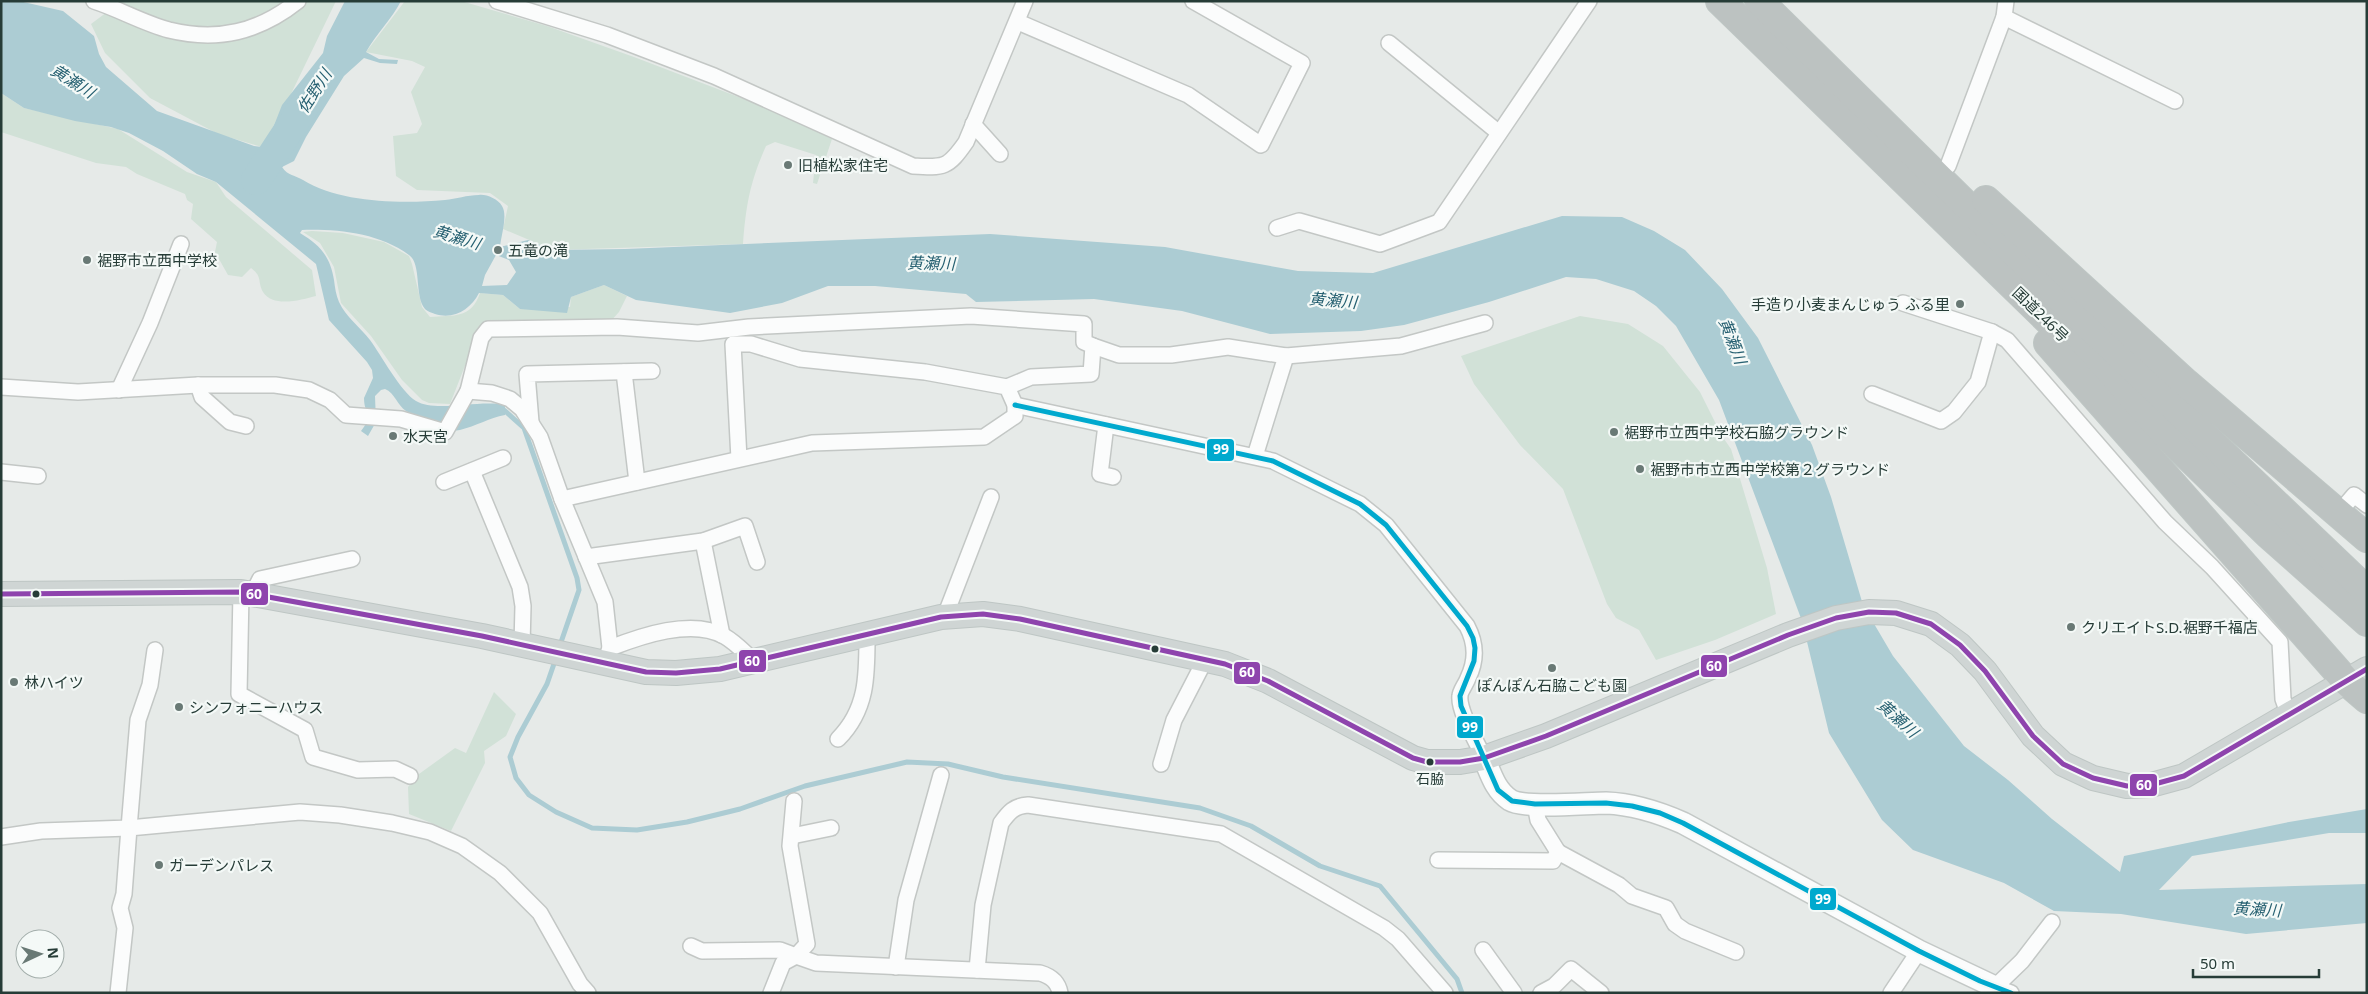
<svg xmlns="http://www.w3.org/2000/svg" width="2368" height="994" viewBox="0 0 2368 994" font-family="'Noto Sans','Noto Sans JP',sans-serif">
	<rect width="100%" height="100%" fill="#e6eae8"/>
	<!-- green -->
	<g fill="#d1e1d7">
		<polygon points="109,1 336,1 290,96 262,147 218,134 150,98 105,53 91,24 115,6"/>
		<path d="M405,1h56l86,25 87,31 141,54 57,28 -15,45 -4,-1 3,-28 -41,-13 -9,4c-16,36 -20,59 -23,98l-190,6 -50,-21 5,-23 -18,-13 -73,-3 -21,-14 -3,-40 24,-3 5,-9 -11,-32 14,-25 -13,-6 -46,-9z"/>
		<path d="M1,93l23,15 94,21 69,43 29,10 10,15 86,73 4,26c-15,4 -43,12 -53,-4 -6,-11 0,-15 -12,-24l-9,9 -14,-2 -13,-23 2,-10 -26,-23 2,-15 -6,-4 -2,-6 -48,-20 -11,-7 -30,-4 -95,-31z"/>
		<path d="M312,231l31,2 41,9 25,14 3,8 10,43 8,10c24,-2 41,2 50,-24l23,2 17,14 50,-2 1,-10 33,-12 23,11 -8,16 -10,11 -130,7 -29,74 -21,-1 -7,-3 -20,-20 -31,-44 -30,-33 -7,-36 -14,-24 -17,-11z"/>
		<polygon points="1580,316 1628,324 1663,346 1700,392 1722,436 1731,449 1767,568 1776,614 1715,640 1656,660 1639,630 1616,618 1607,604 1563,489 1520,445 1474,384 1461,356"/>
		<polygon points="494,692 516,714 506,736 484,751 485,763 451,831 409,814 408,787 419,774 455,748 466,753"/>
	</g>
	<!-- water -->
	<path fill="#acccd3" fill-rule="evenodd" d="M1,1h18l44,10 31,25 5,18 7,13 51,44 97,35 16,2 15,-2 1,-4 -4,-10 -9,-4 9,-23 41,-52 4,-17 18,-35h56c-9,18 -25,33 -35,51l13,7 19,1 -1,4 -17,-1 -16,-5 -20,18 -38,61 -12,24 -12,6c6,9 13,8 21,13 37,23 99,24 142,20 11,-1 22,-5 34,-5 7,-1 19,4 23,11 6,9 -1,30 -2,41l28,-7 25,10 72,-1 365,-15 175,13 133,24 75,2 189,-57 60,1 32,14 31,19 37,39 36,49 54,107 19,52 32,108 30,51 71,90 44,34 44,39 68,53 4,-16 165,-34 78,-13v24h-38l-137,23 -33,34 208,-6v39l-121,11 -125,-20 -67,-3 -50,-28 -91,-33 -31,-30 -53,-87 -27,-112 -83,-221 -43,-74 -20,-20 -22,-15 -38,-12 -30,-2 -77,25 -85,23 -43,6 -91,3 -88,-23 -88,-12 -118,3 -10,-8 -91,-8h-47l-46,17 -52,10 -94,-13 -32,-15 -33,12 -4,16 -47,-4 -17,-14 -24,-2c-8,16 -25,27 -44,21 -3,-1 -8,-3 -10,-5 -11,-13 -3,-45 -16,-54 -30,-22 -71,-26 -107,-25l-2,3c20,12 30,23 34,47 1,8 2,15 5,22 7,15 21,25 31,38 11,15 31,52 46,61 20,12 64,-2 89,4v10c-16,3 -29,11 -45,15 -13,3 -42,-12 -54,-19 -9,-6 -11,-18 -21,-22l-4,1 -6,6 1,26 -8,14 -7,-5c14,-18 3,-15 3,-33l9,-20 -1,-8 -5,-8 -38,-42 -13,-56 -100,-82 -19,-8 -34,-23 -34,-18 -18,-6 -36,-6 -51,-13 -23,-15zM496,255l13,5 7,12 -9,13 -25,1 3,-11z"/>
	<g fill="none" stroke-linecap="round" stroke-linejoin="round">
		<!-- stream -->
		<g stroke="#acccd3" stroke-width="5">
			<polyline points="500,410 504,410 524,428 577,578 579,590 559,648"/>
			<polyline points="556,658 547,684 518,737 510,757 516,778 529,795 556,812 592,828 637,830 687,822 740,809 805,786 907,762 948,764 1003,777 1200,808 1251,826 1320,866 1380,886 1457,979 1462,993"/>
		</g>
		<!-- river -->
		<polyline stroke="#acccd3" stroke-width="30" points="256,180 307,102"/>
		<defs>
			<g id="street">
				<path d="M94,1c25,8 49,22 75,29 49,12 90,2 129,-29"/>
				<path d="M497,1l110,34 107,41 199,90c31,2 35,2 53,-24l59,-141"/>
				<polyline points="2004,17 2175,101"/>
				<polyline points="1018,22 1188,95 1261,145 1302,63 1193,1"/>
				<polyline points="1389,43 1499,133"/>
				<polyline points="973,124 1000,154"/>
				<polyline points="1948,166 2004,17 2006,1"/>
				<polyline points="1277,228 1299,221 1380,244 1439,222 1589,1"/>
				<polyline points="1903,303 1992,332 2007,340 2165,522 2212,567 2280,642 2283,699 2288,713"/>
				<polyline points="1093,346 1119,355 1171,355 1228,347 1286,356 1255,456"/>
				<polyline points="1286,356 1401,346 1485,323"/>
				<polyline points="624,372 637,482"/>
				<polyline points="198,385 202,397 230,422 246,426"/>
				<polyline points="1,387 78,392 198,385 275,385 309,390 330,400 346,415 401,419 445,432 468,391"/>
				<polyline points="119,390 150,323 181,244"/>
				<polyline points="1872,394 1941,421 1954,412 1978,382 1992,332"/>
				<path d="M1015,405l258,56 87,43 26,21 81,101c9,17 10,34 1,52 -2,6 -8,13 -8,18 -2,15 18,48 24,62"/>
				<polyline points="531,422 527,374 652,371"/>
				<polyline points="1106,425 1100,474 1113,477"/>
				<polyline points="472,471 520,587 523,606 522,645"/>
				<polyline points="1,472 38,476"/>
				<polyline points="444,482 503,458"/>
				<polyline points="562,499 812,443 984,437 1015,416 1015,405 1007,387 925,372 800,359 751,344 733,344 739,459"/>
				<polyline points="2337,515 2354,495 2367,505"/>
				<polyline points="703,541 722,635"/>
				<polyline points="586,557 703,541 745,526 757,562"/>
				<polyline points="241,592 239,694 305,730 313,757 358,770 395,769 410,776"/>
				<polyline points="253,593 260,579 352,559"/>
				<polyline points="945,616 991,497"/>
				<path d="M610,648c31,-12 82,-30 114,-12 11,6 20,16 30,25"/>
				<polyline points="605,662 610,648 605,602 562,499 540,437 522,409 510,399 492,393 468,391 481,338 488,329 617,327 698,333 749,327 971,316 1084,324 1084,342 1093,346 1091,374 1031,377 1007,387"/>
				<path d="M838,739c30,-30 29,-65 29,-105"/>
				<polyline points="1161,764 1174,720 1205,660"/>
				<polyline points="792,836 831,828"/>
				<polyline points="1,837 41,831 129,828 138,720 150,685 155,650"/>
				<polyline points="1558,852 1619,885 1632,896 1666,908 1675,924 1685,931 1736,952"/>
				<polyline points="1438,860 1553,861 1558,852 1538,820 1535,804"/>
				<polyline points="691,946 702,951 780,950 796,956 807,944 790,846 794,801"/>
				<polyline points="1483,950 1514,993"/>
				<polyline points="896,967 906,900 941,775"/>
				<path d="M977,970l6,-65 18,-82c8,-11 13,-17 27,-18l193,29 163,94 14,11 47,54"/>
				<polyline points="118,993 125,928 120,908 124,894 129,828 300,812 340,815 392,823 430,832 462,846 500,873 540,913 580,984 588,993"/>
				<path d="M771,993l12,-30 13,-7 20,7 224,10c10,3 18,8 20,20"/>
				<polyline points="1541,993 1554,986 1571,969 1601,993"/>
				<polyline points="1891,993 1919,951"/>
				<polyline points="2011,993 1995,987 2022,961 2052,922"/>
			</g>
			<path id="secondary" d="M1484,758c7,16 11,32 26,42 15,9 76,3 96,3 27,1 52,9 77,20l236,128 76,36"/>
			<polyline id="primary" points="1,594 241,592 482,636 646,672 676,673 720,669 941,617 983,614 1020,619 1225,664 1268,681 1413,758 1427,762 1460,762 1484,758 1546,736 1788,635 1836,618 1869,612 1896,613 1931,624 1960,645 1985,671 2033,736 2063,764 2093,778 2127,786 2151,785 2184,776 2367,669"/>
			<g id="highway">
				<polyline points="1720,1 2268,534 2367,622"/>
				<polyline points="1759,1 2086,323 2367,591"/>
				<polyline points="1986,200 2186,383 2367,538"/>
				<polyline points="2048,343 2346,681 2367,699"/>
			</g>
		</defs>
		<!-- street casing -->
		<use href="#street" stroke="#c3c7c5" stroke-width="18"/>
		<!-- secondary casing -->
		<use href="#secondary" stroke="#c3c8c6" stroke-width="24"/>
		<!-- primary casing -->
		<use href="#primary" stroke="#bec6c4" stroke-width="26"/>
		<!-- highway casing -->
		<use href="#highway" stroke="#bec6c4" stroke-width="30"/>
		<!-- street -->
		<use href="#street" stroke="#fbfcfc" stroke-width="15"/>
		<!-- secondary -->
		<use href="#secondary" stroke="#fbfcfc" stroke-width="21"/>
		<!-- primary -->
		<use href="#primary" stroke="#cfd5d4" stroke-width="24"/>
		<!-- highway -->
		<use href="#highway" stroke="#bcc2c1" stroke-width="28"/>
		<defs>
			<polyline id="bus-1" points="1,594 241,592 482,636 646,672 676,673 720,669 941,617 983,614 1020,619 1225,664 1268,681 1413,758 1427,762 1460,762 1484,758 1546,736 1788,635 1836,618 1869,612 1896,613 1931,624 1960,645 1985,671 2033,736 2063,764 2093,778 2127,786 2151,785 2184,776 2367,669"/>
			<polyline id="bus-2" points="1015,405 1273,461 1360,504 1386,525 1467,626 1473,638 1475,648 1474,661 1460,696 1461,706 1498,790 1512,801 1535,804 1606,803 1632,806 1660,813 1683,823 1919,951 1980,981 2011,993"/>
		</defs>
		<!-- bus-1 casing -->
		<use href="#bus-1" stroke="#f4f9f7" stroke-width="9"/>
		<!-- bus-2 casing -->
		<use href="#bus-2" stroke="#f4f9f7" stroke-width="9"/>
		<!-- bus-1 -->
		<use href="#bus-1" stroke="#8e44ad" stroke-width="5"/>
		<!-- bus-2 -->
		<use href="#bus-2" stroke="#00a9ce" stroke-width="5"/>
	</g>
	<!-- markers -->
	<g fill="#697975" stroke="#f4f9f7" stroke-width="2">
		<circle cx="788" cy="165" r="5"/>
		<circle cx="498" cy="250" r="5"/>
		<circle cx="87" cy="260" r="5"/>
		<circle cx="1960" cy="304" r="5"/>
		<circle cx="1614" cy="432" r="5"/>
		<circle cx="393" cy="436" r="5"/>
		<circle cx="1640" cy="469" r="5"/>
		<circle cx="2071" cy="627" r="5"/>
		<circle cx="1552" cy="668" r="5"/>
		<circle cx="14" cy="682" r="5"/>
		<circle cx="179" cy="707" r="5"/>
		<circle cx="159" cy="865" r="5"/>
	</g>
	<g fill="#263c37" stroke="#f4f9f7" stroke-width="2">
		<circle cx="36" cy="594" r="4.5"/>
		<circle cx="1155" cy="649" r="4.5"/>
		<circle cx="1430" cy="762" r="4.5"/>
	</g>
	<g text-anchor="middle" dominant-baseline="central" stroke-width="4.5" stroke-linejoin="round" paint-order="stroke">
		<!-- bus labels -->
		<g font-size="14" fill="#263c37" stroke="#f4f9f7">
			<text x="1430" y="778">石脇</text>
		</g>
		<!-- poi labels -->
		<g font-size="15" fill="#263c37" stroke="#f4f9f7" text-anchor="start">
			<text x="798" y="165">旧植松家住宅</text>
			<text x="508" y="250">五竜の滝</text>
			<text x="97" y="260">裾野市立西中学校</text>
			<text x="1950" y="304" text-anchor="end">手造り小麦まんじゅう ふる里</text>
			<text x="1624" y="432">裾野市立西中学校石脇グラウンド</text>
			<text x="403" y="436">水天宮</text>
			<text x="1650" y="469">裾野市市立西中学校第２グラウンド</text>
			<text x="2081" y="627">クリエイトS.D.裾野千福店</text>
			<text x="24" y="682">林ハイツ</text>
			<text x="1552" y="685" text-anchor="middle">ぽんぽん石脇こども園</text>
			<text x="189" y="707">シンフォニーハウス</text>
			<text x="169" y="865">ガーデンパレス</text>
		</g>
		<!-- street labels -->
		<g font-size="15" fill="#263c37" stroke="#f4f9f7">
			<text transform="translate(2041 314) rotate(44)">国道246号</text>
		</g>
		<!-- water labels -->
		<g font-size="16" font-style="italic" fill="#266071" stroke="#f4f9f7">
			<text transform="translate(73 81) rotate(32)">黄瀬川</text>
			<text transform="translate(314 91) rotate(-57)">佐野川</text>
			<text transform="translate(457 237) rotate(17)">黄瀬川</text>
			<text transform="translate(931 263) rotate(1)">黄瀬川</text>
			<text transform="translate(1333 300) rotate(5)">黄瀬川</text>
			<text transform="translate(1733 341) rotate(69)">黄瀬川</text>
			<text transform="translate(1898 718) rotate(42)">黄瀬川</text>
			<text transform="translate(2257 909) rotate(3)">黄瀬川</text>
		</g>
	</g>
	<g stroke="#f4f9f7" stroke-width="2">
		<rect x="1206" y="438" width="29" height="24" rx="5" fill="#00a9ce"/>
		<rect x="240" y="582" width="29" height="24" rx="5" fill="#8e44ad"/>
		<rect x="738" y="649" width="29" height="24" rx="5" fill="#8e44ad"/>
		<rect x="1700" y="654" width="28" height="24" rx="5" fill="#8e44ad"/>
		<rect x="1233" y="661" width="28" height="24" rx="5" fill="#8e44ad"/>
		<rect x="1456" y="715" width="28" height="24" rx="5" fill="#00a9ce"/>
		<rect x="2129" y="773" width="29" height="24" rx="5" fill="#8e44ad"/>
		<rect x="1809" y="887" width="28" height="24" rx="5" fill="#00a9ce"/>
	</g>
	<g font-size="14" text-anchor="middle" font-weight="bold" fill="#fff">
		<text x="1221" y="454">99</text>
		<text x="254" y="599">60</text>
		<text x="752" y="666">60</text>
		<text x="1714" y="671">60</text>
		<text x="1247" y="677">60</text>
		<text x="1470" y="732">99</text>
		<text x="2144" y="790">60</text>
		<text x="1823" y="904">99</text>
	</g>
	<!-- border -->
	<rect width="2368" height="994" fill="none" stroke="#263c37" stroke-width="5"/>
	<!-- north arrow -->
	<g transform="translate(40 954) rotate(86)"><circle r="24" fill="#f4f9f7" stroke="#a2adaa"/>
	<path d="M0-4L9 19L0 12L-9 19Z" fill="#697975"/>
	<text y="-8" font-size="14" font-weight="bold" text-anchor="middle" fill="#263c37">N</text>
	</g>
	<!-- scale -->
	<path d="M2193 969v8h126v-8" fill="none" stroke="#263c37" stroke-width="2.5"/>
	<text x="2200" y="969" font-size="15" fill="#263c37" stroke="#f4f9f7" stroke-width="4" paint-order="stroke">50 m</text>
</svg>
